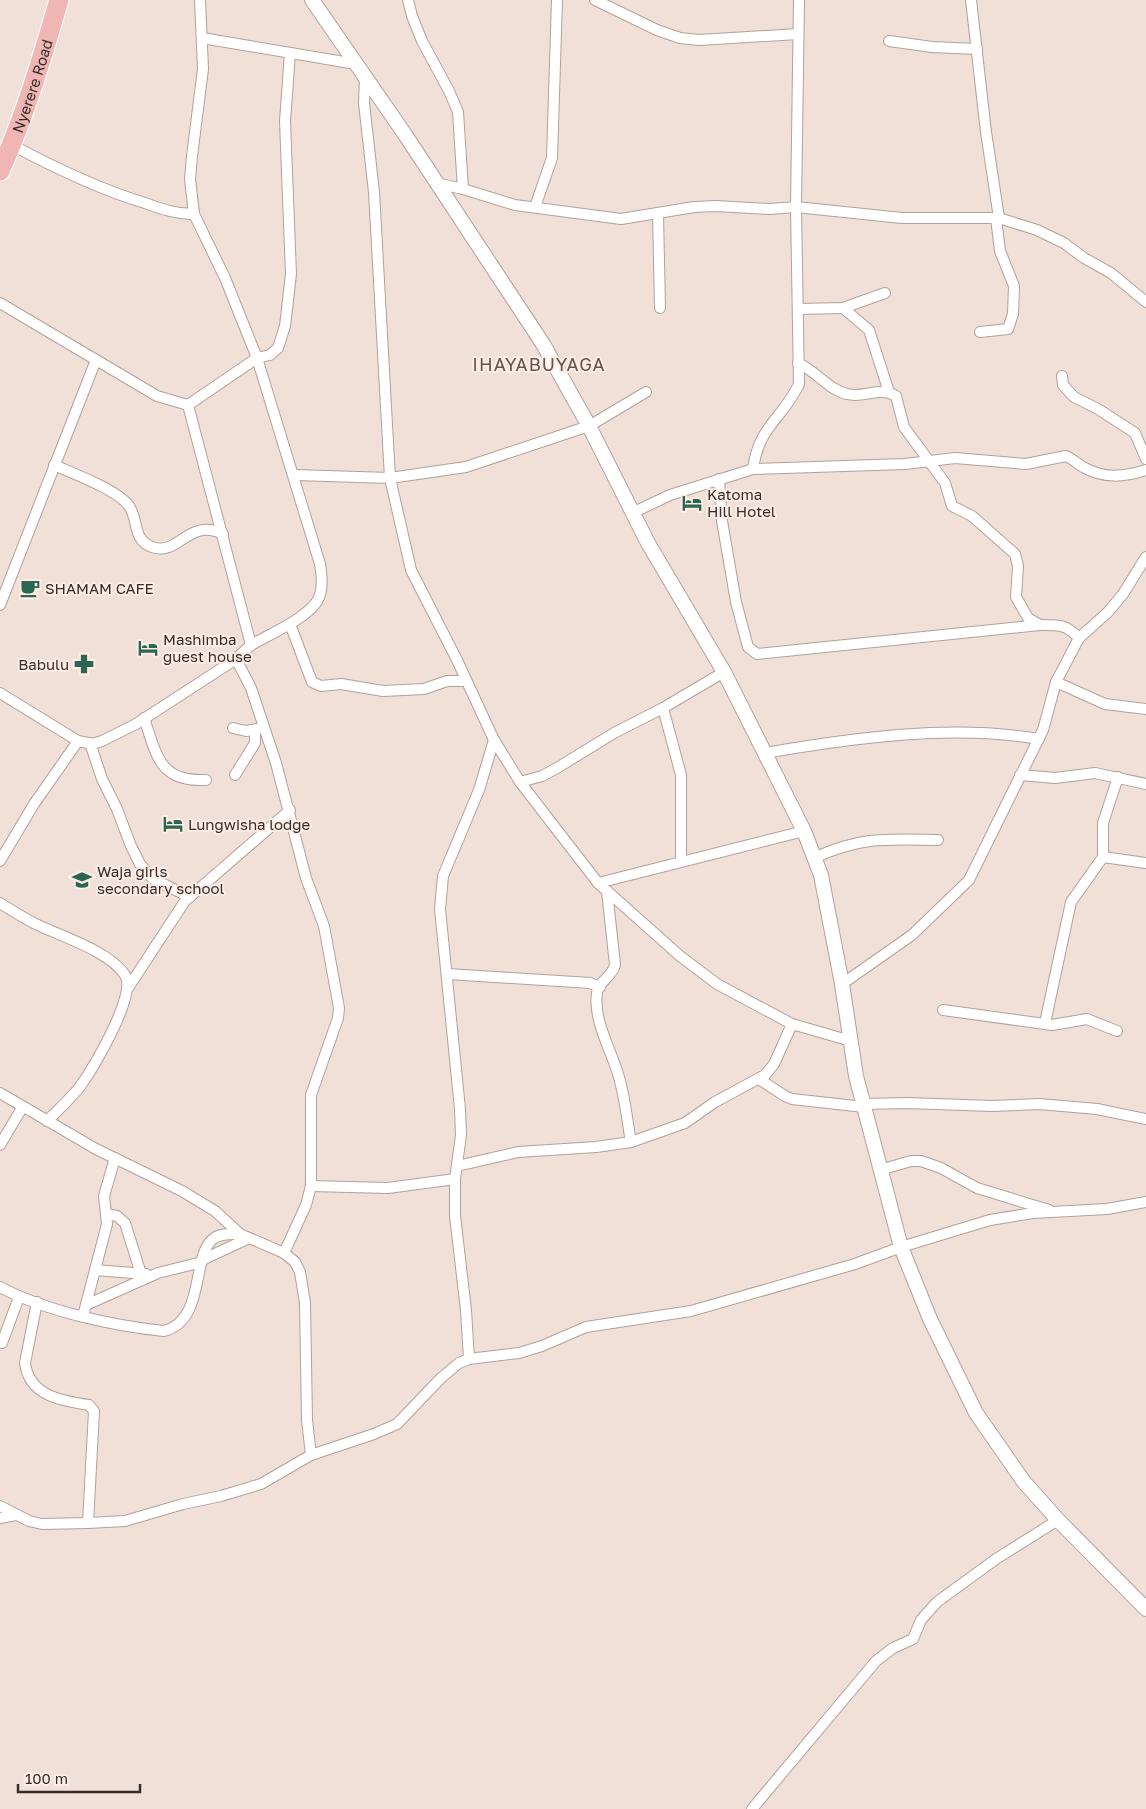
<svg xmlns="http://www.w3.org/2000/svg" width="1146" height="1809" viewBox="0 0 1146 1809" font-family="'Golos Text',sans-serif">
	<rect width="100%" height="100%" fill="#f1e0d8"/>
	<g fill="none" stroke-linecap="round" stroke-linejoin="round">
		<defs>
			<g id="street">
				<path d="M200,0l3,69 -11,87 -2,23 4,35 31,64 32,80 63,206c6,34 -2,42 -30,60l22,58 9,4 20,-2 42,7 41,-2 23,-8h19"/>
				<polyline points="408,0 412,16 422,41 449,91 458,112 463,189"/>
				<polyline points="595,0 657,30 680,38 699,40 798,34"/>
				<polyline points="971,0 986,132 999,218"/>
				<polyline points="202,38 356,64"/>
				<polyline points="889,41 932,47 977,49"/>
				<polyline points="365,77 364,103 374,192 390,478 411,570 457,660 494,740 520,782 598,883 680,956 717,984 792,1024 851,1041"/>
				<path d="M12,145c43,23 86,44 133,58 16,6 31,11 49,11"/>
				<polyline points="436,183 463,189 515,205 621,219 694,207 716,206 769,209 796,207 902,218 999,218 1037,230 1064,243 1084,258 1111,273 1146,302"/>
				<polyline points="535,207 552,158 557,0"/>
				<polyline points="658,214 660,308"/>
				<polyline points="0,303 157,396 188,405 257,358 270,355 278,348 285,326 291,274 285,121 290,53"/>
				<polyline points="843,308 869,330 889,392"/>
				<polyline points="798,309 843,308 885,293"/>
				<polyline points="980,332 1008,329 1013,314 1014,286 1000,251 996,218"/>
				<path d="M798,363c18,8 31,27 49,31 18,5 32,-9 49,2l8,31 41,56 7,23 20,10 43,38 3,12 -2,31 12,21 12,7"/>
				<polyline points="1062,376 1063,385 1074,397 1098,409 1135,433 1146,459"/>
				<polyline points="188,405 251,645"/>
				<path d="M54,465c18,8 64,25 75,41 10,14 3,34 23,41 26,10 37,-30 71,-13"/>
				<path d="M753,469c6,-44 29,-49 46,-85l-3,-177 3,-207"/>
				<polyline points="295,475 390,478 466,467 589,426 646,392"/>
				<path d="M719,479l3,42 14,81 12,45 9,7 283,-29c20,0 25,-1 39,13"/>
				<path d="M632,513l38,-18 83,-26 152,-5 50,-6 71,6 40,-8c7,3 11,8 17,11 21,12 41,10 63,3"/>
				<polyline points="0,605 96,360"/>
				<polyline points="236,659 251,688 276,763 306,878 324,926 339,1008 338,1018 311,1095 311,1186 306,1205 284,1253"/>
				<polyline points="1056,682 1105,704 1146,709"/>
				<polyline points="0,693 78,741 93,744 102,741 136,724 236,659 251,645 290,624"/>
				<polyline points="663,708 681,775 681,862"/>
				<path d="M144,718c13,38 15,64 62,62"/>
				<polyline points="233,728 246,731 262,728"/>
				<polyline points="90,743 102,779 117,809 131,846 140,864 153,879 190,897"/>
				<path d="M765,753c87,-15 186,-29 274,-14"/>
				<polyline points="235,775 255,743 255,730"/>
				<polyline points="1020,775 1055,778 1095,773 1146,784"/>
				<polyline points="520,782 542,776 557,768 614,733 663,708 724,672"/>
				<polyline points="1103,857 1146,863"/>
				<path d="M814,858c47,-22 74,-19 124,-18"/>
				<polyline points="0,861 34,804 78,741"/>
				<polyline points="598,883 804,831"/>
				<path d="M607,891l8,74c-3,12 -17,17 -18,28 -4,27 14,57 21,81 7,22 9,46 13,68"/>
				<path d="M0,903c13,8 26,17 40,23 24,11 70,26 85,49 13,19 -33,95 -46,113 -10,12 -21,22 -32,33"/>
				<polyline points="448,974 590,983 600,987"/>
				<polyline points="842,984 912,935 969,880 1043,730 1056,682 1079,638 1108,612 1123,594 1146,557"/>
				<polyline points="128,988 185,901 290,810"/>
				<polyline points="943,1010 1052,1025 1087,1019 1117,1031"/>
				<polyline points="1045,1023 1071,902 1103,857 1103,823 1118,777"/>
				<polyline points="759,1079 785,1096 792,1099 864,1107"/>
				<polyline points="0,1093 96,1149 182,1191 215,1211 240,1234 284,1253 295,1262 300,1272 305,1303 307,1420 311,1455"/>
				<polyline points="863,1104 907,1103 992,1106 1039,1104 1097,1109 1146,1119"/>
				<polyline points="0,1145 22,1108"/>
				<polyline points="457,1166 518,1152 596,1147 631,1142 685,1123 715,1102 765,1075 774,1064 792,1024"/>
				<polyline points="880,1170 911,1161 921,1161 941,1168 977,1188 1049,1210"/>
				<polyline points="311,1186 388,1188 455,1179"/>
				<polyline points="106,1214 117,1216 125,1223 141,1274"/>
				<polyline points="202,1260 247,1239"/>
				<polyline points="95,1270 146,1274"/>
				<path d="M0,1287c45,24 114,39 164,44 42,-11 27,-74 49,-92 7,-6 18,-5 27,-5"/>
				<path d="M37,1302l-12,61c4,33 37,38 64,42l5,6 -6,112"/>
				<polyline points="86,1305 158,1273 202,1262"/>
				<polyline points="83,1316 107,1224 104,1196 115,1158"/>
				<polyline points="2,1343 19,1297"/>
				<polyline points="469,1359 466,1310 455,1216 455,1179 461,1135 460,1109 440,909 443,876 479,790 494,740"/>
				<polyline points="0,1506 29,1521 42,1524 88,1523 125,1521 183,1504 221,1496 261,1484 311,1455 374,1434 397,1424 441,1378 459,1363 469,1359 519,1353 542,1346 586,1327 691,1311 855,1264 901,1247 990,1220 1033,1213 1107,1209 1146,1202"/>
				<polyline points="0,1518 16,1515"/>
				<polyline points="752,1809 876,1661 893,1648 913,1639 921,1620 937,1602 996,1559 1058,1520"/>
			</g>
			<polyline id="secondary" points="312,0 406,136 543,344 589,426 648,543 724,672 804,831 821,875 842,984 856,1076 901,1247 930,1319 976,1413 1024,1482 1058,1520 1146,1609"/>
			<g id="highway">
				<path id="s1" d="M0,171c25,-55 42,-113 59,-171"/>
			</g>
		</defs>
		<!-- street casing -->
		<use href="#street" stroke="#b2a19a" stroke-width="12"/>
		<!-- secondary casing -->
		<use href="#secondary" stroke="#b2a19a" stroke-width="16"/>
		<!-- highway casing -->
		<use href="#highway" stroke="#fff" stroke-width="21"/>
		<!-- street -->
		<use href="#street" stroke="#fff" stroke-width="10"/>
		<!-- secondary -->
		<use href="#secondary" stroke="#fff" stroke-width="14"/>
		<!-- highway -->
		<use href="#highway" stroke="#f0b6b3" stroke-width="19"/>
	</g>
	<!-- icons -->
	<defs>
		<symbol id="hotel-bare" viewBox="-9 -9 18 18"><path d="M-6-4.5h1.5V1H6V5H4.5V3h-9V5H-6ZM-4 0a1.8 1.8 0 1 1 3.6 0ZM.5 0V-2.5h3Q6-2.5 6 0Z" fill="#2a6651" stroke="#ffede5" stroke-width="2.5" paint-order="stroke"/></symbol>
		<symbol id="cafe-bare" viewBox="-9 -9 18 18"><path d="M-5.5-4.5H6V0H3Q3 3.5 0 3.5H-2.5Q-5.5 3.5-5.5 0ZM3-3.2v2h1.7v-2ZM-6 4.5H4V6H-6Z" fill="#2a6651" stroke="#ffede5" stroke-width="2.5" paint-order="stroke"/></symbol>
		<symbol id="pharmacy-bare" viewBox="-9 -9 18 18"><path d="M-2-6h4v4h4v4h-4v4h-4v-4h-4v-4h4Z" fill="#2a6651" stroke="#ffede5" stroke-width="2.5" paint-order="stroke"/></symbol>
		<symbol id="school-bare" viewBox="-9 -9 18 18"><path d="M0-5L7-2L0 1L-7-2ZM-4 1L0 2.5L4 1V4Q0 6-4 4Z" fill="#2a6651" stroke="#ffede5" stroke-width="2.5" paint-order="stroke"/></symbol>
	</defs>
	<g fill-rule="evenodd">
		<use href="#hotel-bare" x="678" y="489" width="28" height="28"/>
		<use href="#cafe-bare" x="16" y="574" width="28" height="28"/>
		<use href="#hotel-bare" x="134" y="634" width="28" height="28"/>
		<use href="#pharmacy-bare" x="70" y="650" width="28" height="28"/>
		<use href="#hotel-bare" x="159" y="810" width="28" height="28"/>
		<use href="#school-bare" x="68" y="866" width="28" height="28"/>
	</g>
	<g text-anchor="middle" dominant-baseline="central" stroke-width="4" stroke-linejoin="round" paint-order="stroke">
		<!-- street labels -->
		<g font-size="15" fill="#342d2a" stroke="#ffede5">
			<text stroke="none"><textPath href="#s1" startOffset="91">Nyerere Road</textPath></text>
		</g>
		<!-- poi labels -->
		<g font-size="15" fill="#342d2a" stroke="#ffede5" text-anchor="start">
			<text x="707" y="494">Katoma<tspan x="707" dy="17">Hill Hotel</tspan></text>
			<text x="45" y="588">SHAMAM CAFE</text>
			<text x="163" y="639">Mashimba<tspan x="163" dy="17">guest house</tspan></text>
			<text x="69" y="664" text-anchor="end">Babulu</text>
			<text x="188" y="824">Lungwisha lodge</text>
			<text x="97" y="871">Waja girls<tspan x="97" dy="17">secondary school</tspan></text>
		</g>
		<!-- quarter labels -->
		<g font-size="18" letter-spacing="1" fill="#63544d" stroke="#ffede5">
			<text x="539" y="364">IHAYABUYAGA</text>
		</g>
	</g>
	<!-- scale -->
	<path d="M18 1784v8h122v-8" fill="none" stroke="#342d2a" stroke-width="2.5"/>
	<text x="25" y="1784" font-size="15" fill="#342d2a" stroke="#ffede5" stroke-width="4" paint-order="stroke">100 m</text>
</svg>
